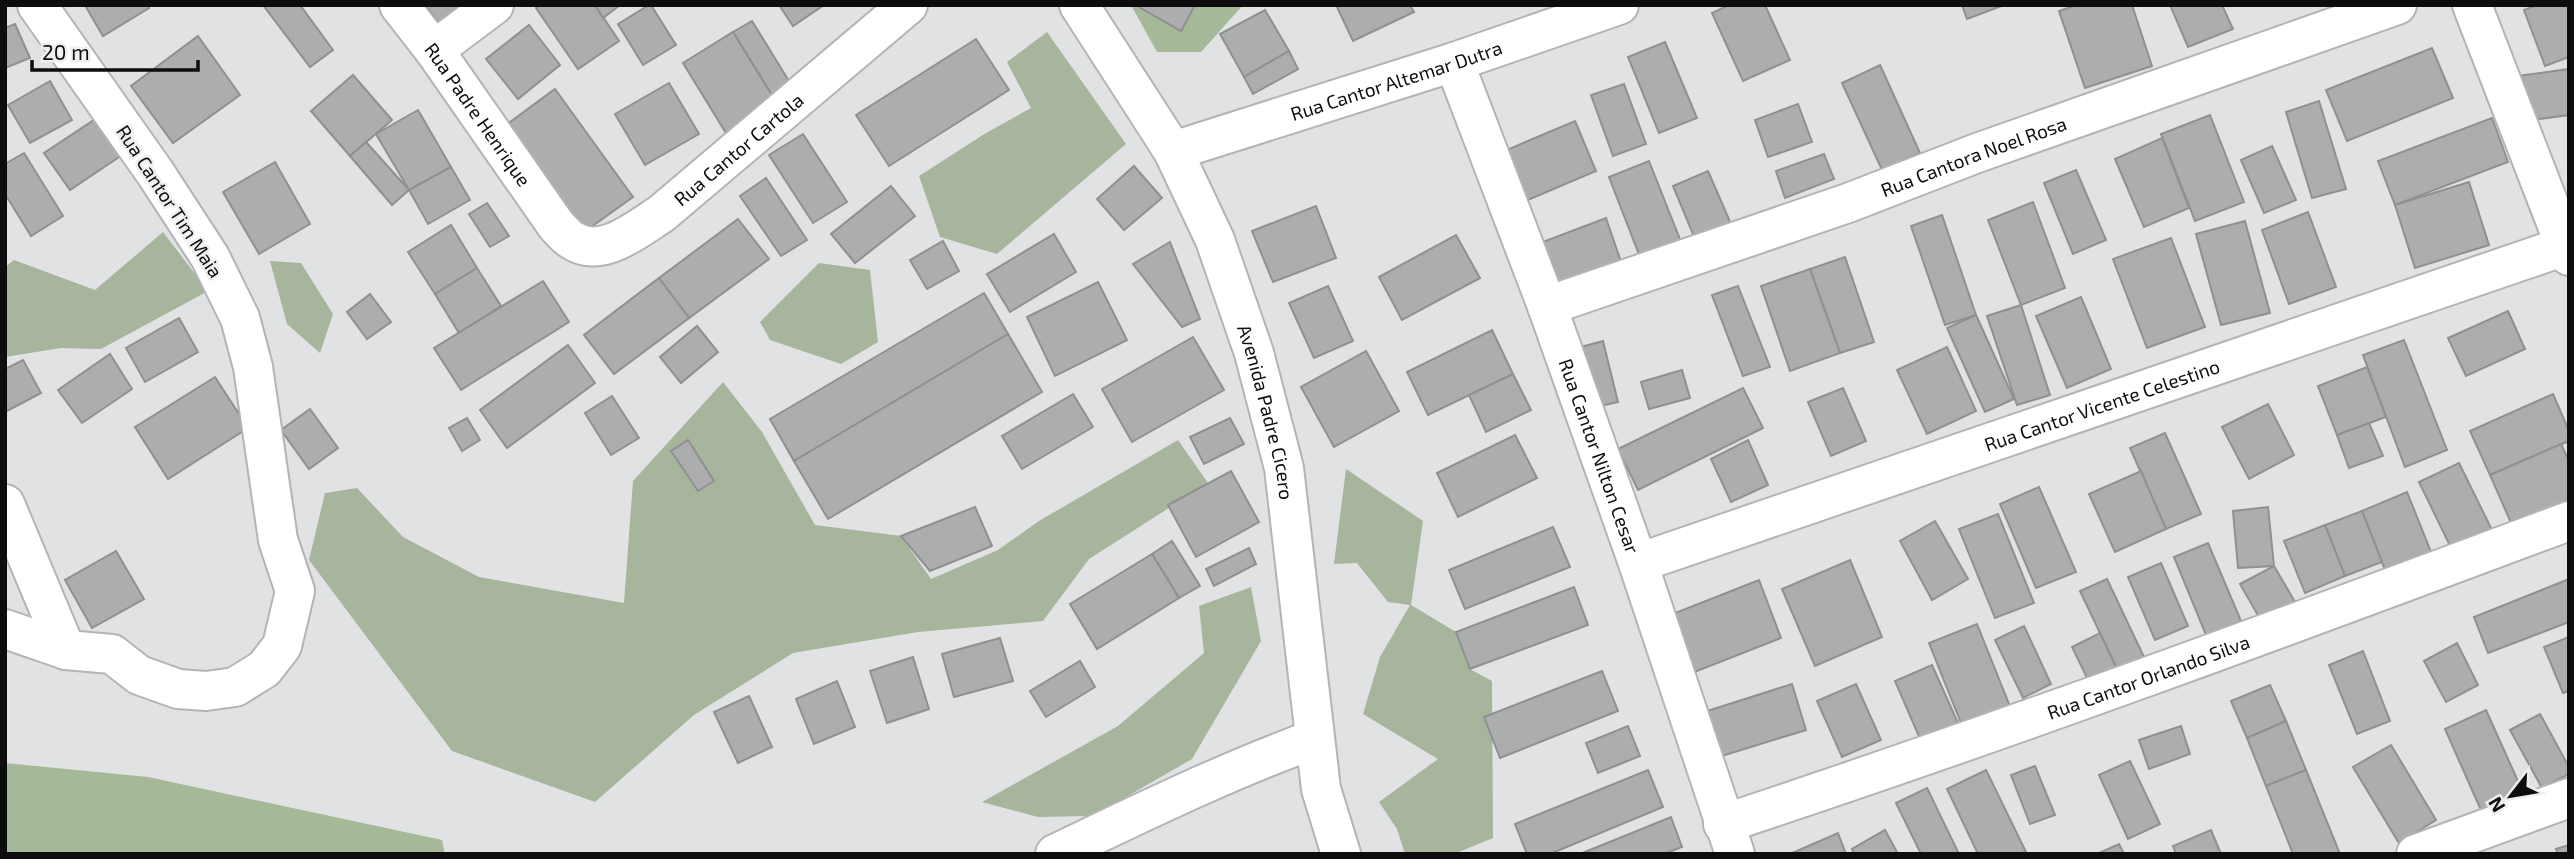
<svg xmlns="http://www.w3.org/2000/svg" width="2574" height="859" viewBox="0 0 2574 859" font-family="'Exo 2',sans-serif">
	<rect width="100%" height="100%" fill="#e1e2e4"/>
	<!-- green -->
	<g fill="#a6b59c">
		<polygon points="1047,32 1126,144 997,254 940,237 919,176 986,133 1031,108 1007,62"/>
		<polygon points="163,232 208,291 101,349 61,348 5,357 5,267 14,260 95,290"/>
		<polygon points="270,261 301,263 333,314 320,353 287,324"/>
		<polygon points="819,263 870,270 878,342 841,364 770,340 760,322"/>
		<polygon points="723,382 762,432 815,525 901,536 931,579 998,550 1039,521 1178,440 1208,483 1089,559 1043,621 918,632 793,653 694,715 595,802 452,751 309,560 325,493 357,488 403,537 479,577 624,603 633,481"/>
		<polygon points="1346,469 1423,521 1411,605 1456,632 1470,669 1492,681 1493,838 1454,854 1405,854 1397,829 1379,802 1438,759 1363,714 1380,657 1410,605 1388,602 1357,563 1334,564"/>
		<polygon points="1251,587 1261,641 1192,759 1093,816 1038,817 982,802 1118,726 1204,653 1199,606"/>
	</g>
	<!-- forest -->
	<g fill="#a5b898">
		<polygon points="1131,5 1243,5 1201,52 1157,52"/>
		<polygon points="5,763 148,777 442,840 445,854 5,854"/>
	</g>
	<!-- building -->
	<g fill="#acadaf" stroke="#8f9092" stroke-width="2">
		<polygon points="89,5 148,5 149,8 103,36 86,7"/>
		<polygon points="263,5 300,5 333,50 310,67"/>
		<polygon points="425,5 465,5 441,25"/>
		<polygon points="540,5 595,5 619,41 578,69 536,8"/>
		<polygon points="595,5 620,5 603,18"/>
		<polygon points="649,5 651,5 676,45 643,65 618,24"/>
		<polygon points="779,5 824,5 793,26"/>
		<polygon points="1140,5 1195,5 1181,31 1139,7"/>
		<polygon points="1336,5 1410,5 1414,12 1353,41"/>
		<polygon points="1729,5 1765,5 1790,60 1743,81 1712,13"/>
		<polygon points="1962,5 2004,5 1967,19"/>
		<polygon points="2076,5 2132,5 2152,66 2085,88 2059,11"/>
		<polygon points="2170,5 2222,5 2233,29 2188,47"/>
		<polygon points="2537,5 2569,5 2569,57 2545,66 2524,10"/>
		<polygon points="1265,10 1289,51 1244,77 1220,34"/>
		<polygon points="752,21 795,91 776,102 733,32"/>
		<polygon points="15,24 30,58 5,68 5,28"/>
		<polygon points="529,25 560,65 518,99 486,59"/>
		<polygon points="733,32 776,102 726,133 683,63"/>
		<polygon points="198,36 240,95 173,143 131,86"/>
		<polygon points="976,39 1009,90 889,166 856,115"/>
		<polygon points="1665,42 1697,118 1659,133 1628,57"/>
		<polygon points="2432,48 2453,98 2347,141 2326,90"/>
		<polygon points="1289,51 1298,69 1253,94 1244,77"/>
		<polygon points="1880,65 1920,153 1882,170 1842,83"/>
		<polygon points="2569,69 2569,115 2524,121 2517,76"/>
		<polygon points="353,75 392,120 350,156 311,111"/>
		<polygon points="50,81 72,120 30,143 8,105"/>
		<polygon points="669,83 699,134 645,165 615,114"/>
		<polygon points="1624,84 1646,144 1613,156 1591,95"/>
		<polygon points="555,89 633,197 584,232 506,125"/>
		<polygon points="2319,101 2346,189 2312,198 2286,112"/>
		<polygon points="1798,104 1812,142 1768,157 1755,120"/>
		<polygon points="418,110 451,167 409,190 376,134"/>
		<polygon points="2210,115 2244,202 2195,221 2161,134"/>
		<polygon points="97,118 122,155 70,190 44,153"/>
		<polygon points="2492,118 2508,162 2395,205 2378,161"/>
		<polygon points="1575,121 1596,171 1523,202 1502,152"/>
		<polygon points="803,134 847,202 813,223 769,155"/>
		<polygon points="2162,138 2189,208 2144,227 2115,159"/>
		<polygon points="366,142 409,190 392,205 350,156"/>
		<polygon points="2272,146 2296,200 2264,213 2241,160"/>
		<polygon points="24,153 63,216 31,236 5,194 5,164"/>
		<polygon points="1824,154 1834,179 1785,198 1776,171"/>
		<polygon points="1649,161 1681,242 1640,257 1609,177"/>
		<polygon points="275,162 310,224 259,254 223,192"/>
		<polygon points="1134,166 1162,198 1124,230 1097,199"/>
		<polygon points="451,167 470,200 428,224 409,190"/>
		<polygon points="2076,170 2106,240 2073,254 2044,183"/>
		<polygon points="1708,171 1731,224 1695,239 1673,186"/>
		<polygon points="766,178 807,240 781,256 740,196"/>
		<polygon points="2469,182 2489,245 2415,268 2395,205"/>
		<polygon points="891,186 915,216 855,263 831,234"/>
		<polygon points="2033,202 2065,288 2021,305 1988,220"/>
		<polygon points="487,203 509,236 490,247 469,214"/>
		<polygon points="1316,206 1336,258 1273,282 1252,231"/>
		<polygon points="2308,212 2336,287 2289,304 2262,230"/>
		<polygon points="1942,215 1976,315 1945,325 1911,226"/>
		<polygon points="1606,218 1621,262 1557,287 1540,243"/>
		<polygon points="738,219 769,259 689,318 659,278"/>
		<polygon points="2245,221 2270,313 2221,325 2196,234"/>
		<polygon points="451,225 477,268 435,294 408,252"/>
		<polygon points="1054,234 1076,272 1010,312 987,274"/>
		<polygon points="1456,235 1480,278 1402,320 1379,277"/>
		<polygon points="2171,238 2205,327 2147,348 2113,259"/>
		<polygon points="943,241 959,271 927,289 910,260"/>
		<polygon points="1170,242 1200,319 1182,327 1133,264"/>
		<polygon points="1845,257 1874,342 1840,353 1810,269"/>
		<polygon points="477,268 501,306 459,333 435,294"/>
		<polygon points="1810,269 1840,353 1790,371 1761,286"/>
		<polygon points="659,278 689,318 614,374 584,335"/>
		<polygon points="543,281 569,322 461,390 434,348"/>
		<polygon points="1098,282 1127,340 1055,376 1027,317"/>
		<polygon points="1328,286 1353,341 1314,358 1289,303"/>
		<polygon points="1738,286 1770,367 1743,376 1712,295"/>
		<polygon points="984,293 1008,334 794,461 770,419"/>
		<polygon points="370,294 391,322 367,339 347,312"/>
		<polygon points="2081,297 2111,369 2067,388 2036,316"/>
		<polygon points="2021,305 2050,395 2017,405 1987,316"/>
		<polygon points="2508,311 2525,349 2466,376 2448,338"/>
		<polygon points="1976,315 2014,399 1985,412 1947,328"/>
		<polygon points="179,318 198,352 145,382 126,348"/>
		<polygon points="697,326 718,352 681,383 660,357"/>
		<polygon points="1492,330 1513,374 1428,415 1407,372"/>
		<polygon points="1008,334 1042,392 828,519 794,461"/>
		<polygon points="1193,337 1224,390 1132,442 1102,389"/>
		<polygon points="2404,340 2447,450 2405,467 2363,355"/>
		<polygon points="1603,341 1618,402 1591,408 1577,348"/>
		<polygon points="568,345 595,383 507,448 480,410"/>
		<polygon points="1947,347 1976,411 1927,434 1897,370"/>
		<polygon points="1366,351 1399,411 1334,447 1301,387"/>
		<polygon points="110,354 132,389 82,423 58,390"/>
		<polygon points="23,360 41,393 5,412 5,369"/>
		<polygon points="2367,367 2386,417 2337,435 2318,386"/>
		<polygon points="1682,370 1690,398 1649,409 1641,382"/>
		<polygon points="1513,374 1531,410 1486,432 1469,395"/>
		<polygon points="215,377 248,428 168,479 135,427"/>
		<polygon points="1743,388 1763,428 1638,490 1618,449"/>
		<polygon points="1843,388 1866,441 1831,456 1808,402"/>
		<polygon points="1073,394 1093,427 1022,469 1002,436"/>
		<polygon points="2553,394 2569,431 2569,441 2490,475 2470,431"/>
		<polygon points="612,396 639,438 611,455 585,413"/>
		<polygon points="2268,404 2294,455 2249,479 2222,427"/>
		<polygon points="310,409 338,448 309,469 281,430"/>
		<polygon points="467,418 480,440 462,451 449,428"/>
		<polygon points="1230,418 1244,444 1204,464 1190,437"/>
		<polygon points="2369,423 2383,456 2349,468 2337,435"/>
		<polygon points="2165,433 2201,514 2166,529 2130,448"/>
		<polygon points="1515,435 1537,478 1458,517 1437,473"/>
		<polygon points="688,440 714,481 698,491 671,451"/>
		<polygon points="1748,440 1768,485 1731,502 1711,459"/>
		<polygon points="2561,444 2569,461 2569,500 2512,525 2490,475"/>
		<polygon points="2459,463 2493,532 2453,552 2419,482"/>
		<polygon points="1231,471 1259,522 1196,557 1168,505"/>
		<polygon points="2141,471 2166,529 2115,552 2089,494"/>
		<polygon points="2039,487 2076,572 2036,588 2000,504"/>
		<polygon points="2407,492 2435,562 2389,580 2362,511"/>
		<polygon points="975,507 992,546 930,571 901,536"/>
		<polygon points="2268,507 2274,566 2238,568 2233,511"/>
		<polygon points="2362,511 2382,562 2345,576 2325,525"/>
		<polygon points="1998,514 2034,603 1995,618 1959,529"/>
		<polygon points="1935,521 1968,579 1932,600 1900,541"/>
		<polygon points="2325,525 2345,576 2305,593 2284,541"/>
		<polygon points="1553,527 1570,567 1465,609 1449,570"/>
		<polygon points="1172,541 1200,586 1179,598 1152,554"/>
		<polygon points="2208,543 2241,621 2206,635 2174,557"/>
		<polygon points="1249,548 1256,564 1214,586 1206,569"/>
		<polygon points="116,551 144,599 92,628 65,580"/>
		<polygon points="1152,554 1179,598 1097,649 1070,604"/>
		<polygon points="1850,560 1882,637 1815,666 1782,589"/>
		<polygon points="2161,563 2188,626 2155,640 2128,577"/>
		<polygon points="2274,566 2298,607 2264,626 2240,584"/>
		<polygon points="2107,579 2144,657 2117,669 2080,591"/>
		<polygon points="2569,579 2569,622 2488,653 2474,617"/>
		<polygon points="1759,580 1781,638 1692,673 1670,615"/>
		<polygon points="1574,587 1588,625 1470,669 1456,632"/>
		<polygon points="1977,624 2011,709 1963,728 1929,643"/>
		<polygon points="2024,626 2051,684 2023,698 1995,640"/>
		<polygon points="2100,633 2117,669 2089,682 2072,647"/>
		<polygon points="2569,637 2569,691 2563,693 2544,647"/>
		<polygon points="1000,638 1013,681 954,697 942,654"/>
		<polygon points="2457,643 2478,685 2446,702 2424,661"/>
		<polygon points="2363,651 2390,721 2357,734 2329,665"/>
		<polygon points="913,657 929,709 887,723 870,671"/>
		<polygon points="1080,661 1095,687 1046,717 1030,691"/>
		<polygon points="1932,665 1962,732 1924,748 1895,681"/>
		<polygon points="1602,671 1618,711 1500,758 1484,717"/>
		<polygon points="837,681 855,727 814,744 796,699"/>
		<polygon points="1792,684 1806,730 1712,759 1698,714"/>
		<polygon points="1856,684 1881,740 1842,757 1817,701"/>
		<polygon points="2270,685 2286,721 2247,738 2231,701"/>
		<polygon points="749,696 772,747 738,763 714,712"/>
		<polygon points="2486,710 2526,799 2484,817 2445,729"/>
		<polygon points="2540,714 2569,767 2569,774 2542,788 2510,730"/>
		<polygon points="2286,721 2306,770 2266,786 2247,738"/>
		<polygon points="1628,726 1640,756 1598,773 1586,743"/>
		<polygon points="2181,726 2190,754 2149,769 2139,740"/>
		<polygon points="2391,745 2436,820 2399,843 2353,767"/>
		<polygon points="2130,761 2160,824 2128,839 2099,775"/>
		<polygon points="2035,766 2055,815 2030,824 2011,775"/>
		<polygon points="1648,770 1663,807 1550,854 1527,854 1515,824"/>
		<polygon points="1986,770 2027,854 1978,854 1947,789"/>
		<polygon points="2306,770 2340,854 2293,854 2266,786"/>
		<polygon points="1927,788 1959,854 1921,854 1896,803"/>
		<polygon points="1671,817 1682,847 1664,854 1580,854"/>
		<polygon points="1885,830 1898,854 1854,854 1852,849"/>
		<polygon points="2211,830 2221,854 2176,854 2173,846"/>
		<polygon points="1838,833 1846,854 1790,854"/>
		<polygon points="2119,844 2124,854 2097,854"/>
		<polygon points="2569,845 2569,854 2558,854 2556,849"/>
	</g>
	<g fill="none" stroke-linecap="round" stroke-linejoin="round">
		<defs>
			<g id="minor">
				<path id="s1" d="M399,5l35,45 122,175c5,5 10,12 16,15 29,20 65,-11 89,-26l247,-209"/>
				<path id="s2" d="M1079,5l94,146 42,89 39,113 30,115 37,321 20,65"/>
				<polyline points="2472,5 2569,256"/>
				<polyline points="434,50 494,5"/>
				<path id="s3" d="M1454,62l93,244 91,257 97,291"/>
				<path id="s4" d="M1173,151l281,-89 165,-57"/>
				<path id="s5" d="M1547,306l301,-103 129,-50 420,-148"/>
				<polyline points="5,504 66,650"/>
				<path id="s6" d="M1638,563l927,-317"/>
				<polyline points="5,629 66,650 112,654 139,675 178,689 206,691 235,687 264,669 282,646 295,591 278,540 253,367 240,318 210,257 156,174 37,5"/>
				<path id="s7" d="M1723,824c285,-94 565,-198 846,-303"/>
				<path d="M1055,854c86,-41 171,-83 260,-115"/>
				<polyline points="2416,854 2569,798"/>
			</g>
		</defs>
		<!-- minor casing -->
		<use href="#minor" stroke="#b3b4b6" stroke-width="42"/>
		<!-- minor -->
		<use href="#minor" stroke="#fff" stroke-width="38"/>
	</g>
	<g text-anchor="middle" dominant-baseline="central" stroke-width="5" stroke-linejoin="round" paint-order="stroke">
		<!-- street labels -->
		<g font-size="19" fill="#0d0d0e" stroke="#eeeff1">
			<text stroke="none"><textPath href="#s4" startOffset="234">Rua Cantor Altemar Dutra</textPath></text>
			<text stroke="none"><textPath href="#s1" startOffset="135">Rua Padre Henrique</textPath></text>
			<text stroke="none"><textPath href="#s1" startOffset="492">Rua Cantor Cartola</textPath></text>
			<text stroke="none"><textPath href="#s5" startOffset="452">Rua Cantora Noel Rosa</textPath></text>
			<text transform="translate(170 201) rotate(57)">Rua Cantor Tim Maia</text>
			<text stroke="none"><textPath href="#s6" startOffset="490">Rua Cantor Vicente Celestino</textPath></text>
			<text stroke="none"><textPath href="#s2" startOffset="452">Avenida Padre Cicero</textPath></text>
			<text stroke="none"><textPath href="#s3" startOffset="420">Rua Cantor Nilton Cesar</textPath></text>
			<text stroke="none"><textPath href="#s7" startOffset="450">Rua Cantor Orlando Silva</textPath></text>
		</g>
	</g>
	<!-- border -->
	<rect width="2574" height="859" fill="none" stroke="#0d0d0e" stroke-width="14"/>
	<!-- north arrow -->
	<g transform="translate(2511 796) rotate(239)" stroke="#eeeff1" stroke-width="5" paint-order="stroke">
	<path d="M0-5L12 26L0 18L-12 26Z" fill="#0d0d0e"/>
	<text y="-10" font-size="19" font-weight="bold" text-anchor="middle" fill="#0d0d0e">N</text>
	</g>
	<!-- scale -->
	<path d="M32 60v10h166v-10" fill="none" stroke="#0d0d0e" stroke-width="3.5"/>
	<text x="42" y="60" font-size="21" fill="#0d0d0e" stroke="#eeeff1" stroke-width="5" paint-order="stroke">20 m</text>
</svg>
